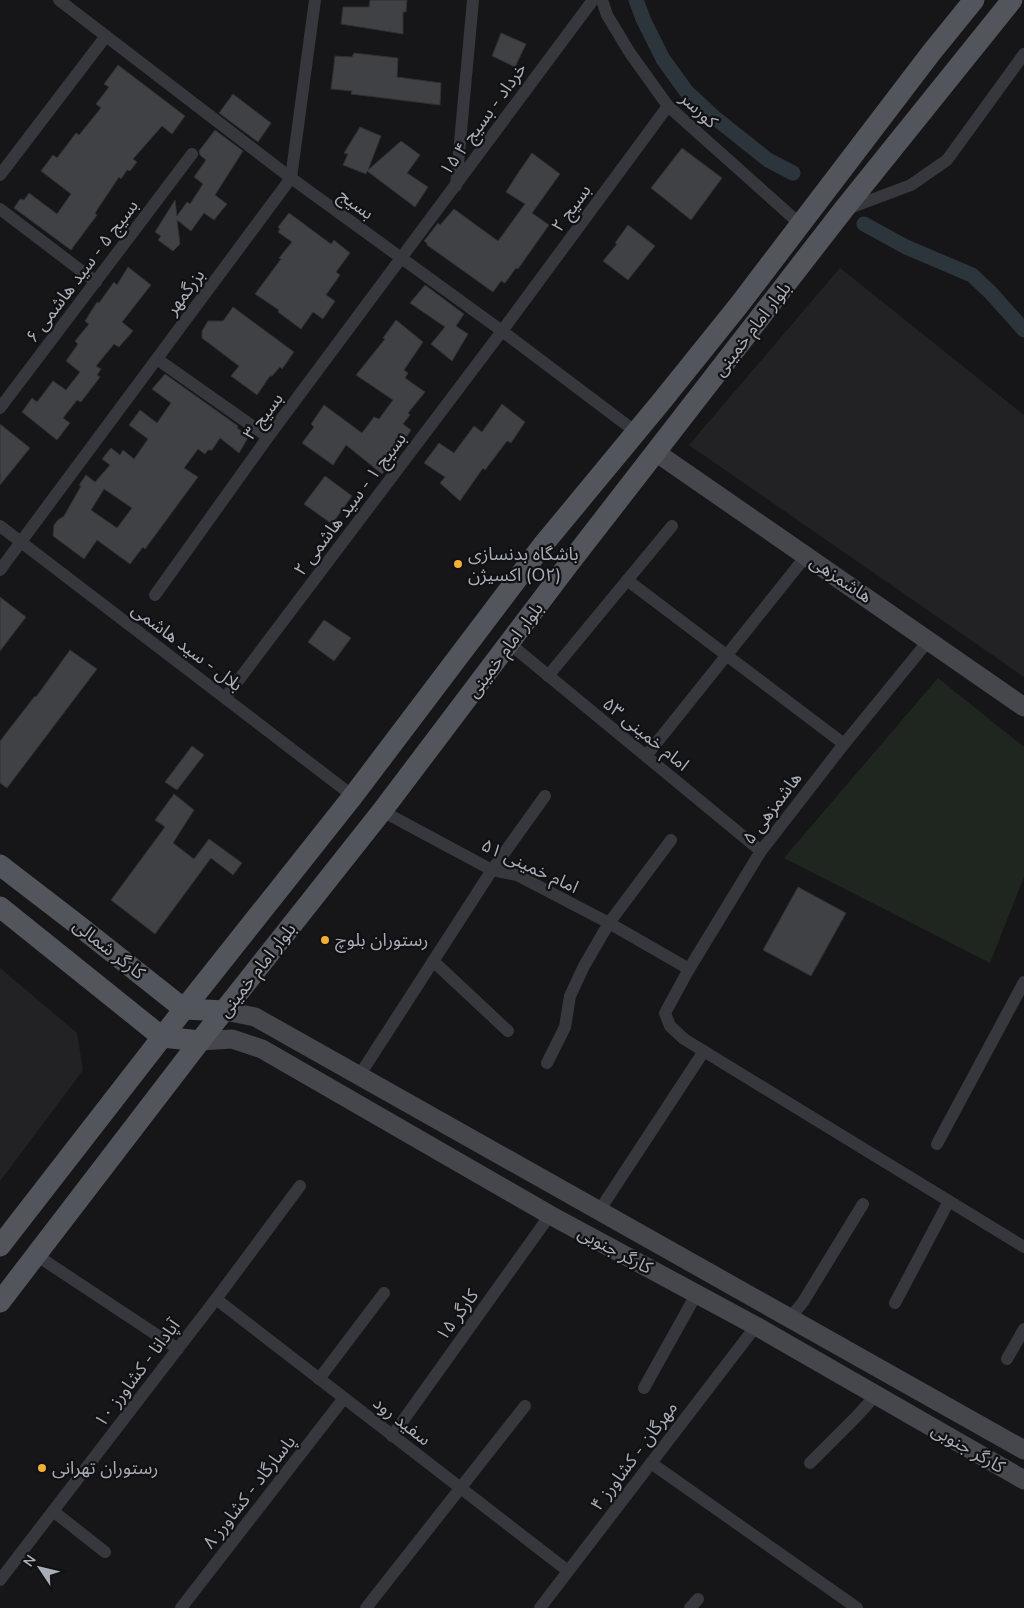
<svg xmlns="http://www.w3.org/2000/svg" width="1024" height="1608" viewBox="0 0 1024 1608" font-family="'Nunito Sans','Noto Sans Arabic',sans-serif">
	<rect width="100%" height="100%" fill="#161618"/>
	<!-- built -->
	<g fill="#222225">
		<polygon points="840,268 1024,415 1024,677 689,445"/>
		<polygon points="0,968 77,1033 83,1070 0,1181"/>
	</g>
	<!-- green -->
	<polygon fill="#1e261f" points="938,678 1024,747 1024,877 990,963 784,858"/>
	<g fill="none" stroke-linecap="round" stroke-linejoin="round">
		<!-- canal -->
		<g stroke="#2c353c" stroke-width="15">
			<polyline points="636,0 644,21 663,59 686,91 714,117 768,160 793,173"/>
			<polyline points="864,224 906,247 972,275 992,294 1024,330"/>
		</g>
	</g>
	<!-- building -->
	<g fill="#404145" stroke="#303034" fill-rule="evenodd">
		<polygon points="370,0 407,0 406,12 403,12 403,34 341,24 343,7 369,7"/>
		<polygon points="501,33 526,44 515,67 492,56"/>
		<polygon points="354,53 398,58 397,77 441,83 440,105 351,94 352,91 331,89 335,56 352,57"/>
		<polygon points="118,65 185,116 172,134 162,126 133,159 137,162 130,171 127,170 121,179 119,177 95,213 97,215 71,250 14,208 20,199 24,200 29,193 57,214 71,194 41,171 53,155 57,158 76,133 79,135 101,108 96,104 109,87 104,84"/>
		<polygon points="233,94 271,123 258,142 219,113"/>
		<polygon points="360,127 381,136 368,170 401,141 420,155 407,173 428,187 415,207 367,171 366,174 343,165 348,154 344,153"/>
		<polygon points="215,130 243,151 215,195 227,204 214,220 204,213 191,231 177,220 180,244 173,251 158,240 161,236 155,232 175,200 177,216 187,202 190,204 203,184 194,177 206,160 200,155 199,151"/>
		<polygon points="682,148 722,178 691,220 651,188"/>
		<polygon points="532,153 560,174 532,213 549,225 518,269 516,268 505,283 501,281 493,292 427,245 427,243 424,241 438,223 440,225 454,209 498,241 525,204 506,192 520,170"/>
		<polygon points="289,213 331,244 334,240 350,253 336,272 340,275 326,295 335,301 323,319 313,312 301,329 278,312 279,310 255,294 281,259 279,258 292,242 278,232 280,229 278,227"/>
		<polygon points="628,225 655,246 628,280 603,261 617,244 615,243"/>
		<polygon points="128,267 151,285 122,322 133,331 119,347 114,344 96,366 101,369 97,375 100,377 81,402 77,400 63,418 70,423 57,440 22,412 32,398 37,402 53,381 66,390 80,372 66,361 78,344 75,341 89,324 85,321 97,302 99,303 114,282 117,285"/>
		<polygon points="425,285 464,314 456,326 468,334 452,361 431,344 445,327 410,303"/>
		<polygon points="233,307 294,352 282,369 280,367 272,376 270,376 257,395 231,376 239,366 202,338 202,331 208,321 223,321"/>
		<polygon points="396,320 423,342 404,370 408,373 405,378 425,392 408,413 410,415 403,424 411,430 402,444 399,441 386,461 390,464 382,474 346,445 333,465 302,443 314,427 311,424 324,405 362,433 374,417 379,419 393,400 356,375 385,339 383,338"/>
		<path d="M165,374l73,52 -1,2 12,8 -10,17 -19,-15 -8,12h-4l-3,4 -7,-5 -14,19 14,9 -53,72 -2,-2 -13,17 -33,-24 -13,19 -31,-23 1,-11 4,-5 6,-4 17,-30 -2,-1 7,-10 9,7 15,-17 -8,-6 9,-11 9,7 3,-5 11,9 14,-20 -19,-14 11,-15 17,13 14,-20 -19,-14zM104,489l28,19 -15,20 -26,-18z"/>
		<polygon points="502,404 525,422 511,443 507,441 485,470 483,468 460,501 440,483 445,477 424,463 439,443 454,453 474,426 482,432"/>
		<polygon points="0,424 30,448 0,485"/>
		<polygon points="325,476 352,496 332,524 304,504"/>
		<polygon points="0,597 26,617 0,651"/>
		<polygon points="324,620 351,638 334,661 308,642"/>
		<polygon points="70,650 97,669 7,788 0,783 0,741 35,696 36,697"/>
		<polygon points="192,746 204,755 177,790 165,782"/>
		<polygon points="174,794 194,810 173,843 194,859 209,839 242,863 233,875 211,858 155,934 111,900 165,827 155,820"/>
		<polygon points="798,887 846,913 811,976 763,950"/>
	</g>
	<g fill="none" stroke-linecap="round" stroke-linejoin="round">
		<!-- street -->
		<g stroke="#37383d" stroke-width="12">
			<polyline points="59,0 291,178 502,331 636,432"/>
			<polyline points="602,0 607,15 630,53 668,106 800,224"/>
			<polyline points="0,175 106,36"/>
			<polyline points="456,186 473,0"/>
			<polyline points="0,209 96,282"/>
			<polyline points="847,209 911,185 947,160 1024,54"/>
			<polyline points="157,359 268,437"/>
			<polyline points="0,408 192,154"/>
			<polyline points="0,526 353,796"/>
			<polyline points="0,570 291,178 315,0"/>
			<polyline points="627,580 844,744"/>
			<polyline points="155,595 268,437 593,0"/>
			<polyline points="929,640 844,744 761,851 689,969 665,1013 670,1026 684,1039 1024,1247"/>
			<polyline points="510,644 761,851"/>
			<polyline points="548,676 672,526"/>
			<polyline points="225,698 502,331 668,106"/>
			<polyline points="646,756 806,556"/>
			<polyline points="382,811 492,870 517,875 609,923 689,969"/>
			<polyline points="433,961 508,1031"/>
			<polyline points="547,1063 565,1027 570,996 584,966 609,923 671,840"/>
			<polyline points="359,1076 492,870 545,796"/>
			<polyline points="937,1144 1024,982"/>
			<polyline points="599,1211 704,1051"/>
			<polyline points="36,1255 178,1349"/>
			<polyline points="216,1299 568,1571"/>
			<polyline points="895,1303 949,1201"/>
			<polyline points="790,1318 803,1302 863,1204"/>
			<polyline points="1007,1359 1024,1329"/>
			<polyline points="319,1379 384,1293"/>
			<polyline points="644,1388 697,1293"/>
			<polyline points="392,1436 550,1215"/>
			<polyline points="651,1463 857,1608"/>
			<polyline points="810,1463 856,1417 876,1395"/>
			<polyline points="53,1511 105,1552"/>
			<polyline points="0,1580 216,1299 300,1186"/>
			<polyline points="181,1608 344,1398"/>
			<polyline points="366,1608 525,1406"/>
			<polyline points="540,1608 756,1326"/>
			<polyline points="690,1608 698,1599"/>
		</g>
		<!-- secondary -->
		<g stroke="#45474d" stroke-width="19">
			<polyline points="657,453 1024,707"/>
			<polyline points="225,1011 255,1017 1024,1450"/>
			<polyline points="200,1041 232,1039 262,1049 550,1215 756,1326 1024,1480"/>
		</g>
		<!-- primary -->
		<g stroke="#53555c" stroke-width="21">
			<polyline points="0,865 78,925 184,1009 225,1011"/>
			<polyline points="0,907 162,1037 200,1041"/>
			<polyline points="0,1246 184,1009 353,796 542,546 661,402 739,305 931,53 974,0"/>
			<polyline points="0,1302 200,1041 382,811 568,565 844,209 1012,0"/>
		</g>
	</g>
	<!-- markers -->
	<g fill="#f2b134" stroke="#111113" stroke-width="2">
		<circle cx="458" cy="564" r="5"/>
		<circle cx="325" cy="940" r="5"/>
		<circle cx="42" cy="1468" r="5"/>
	</g>
	<g text-anchor="middle" dominant-baseline="central" stroke-width="4.5" stroke-linejoin="round" paint-order="stroke">
		<!-- street labels -->
		<g font-size="18" fill="#a8adb8" stroke="#111113">
			<text transform="translate(699 110) rotate(43)">کورسر</text>
			<text transform="translate(483 119) rotate(-54)">۱۵ خرداد - بسیج ۴</text>
			<text transform="translate(356 204) rotate(36)">بسیج</text>
			<text transform="translate(571 208) rotate(-54)">بسیج ۲</text>
			<text transform="translate(82 271) rotate(-53)">بسیج ۵ - سید هاشمی ۶</text>
			<text transform="translate(185 292) rotate(-53)">بزرگمهر</text>
			<text transform="translate(752 329) rotate(-52)">بلوار امام خمینی</text>
			<text transform="translate(263 416) rotate(-53)">بسیج ۳</text>
			<text transform="translate(350 504) rotate(-53)">بسیج ۱ - سید هاشمی ۲</text>
			<text transform="translate(841 579) rotate(34)">هاشمزهی</text>
			<text transform="translate(187 647) rotate(37)">بلال - سید هاشمی</text>
			<text transform="translate(505 650) rotate(-53)">بلوار امام خمینی</text>
			<text transform="translate(646 734) rotate(39)">امام خمینی ۵۳</text>
			<text transform="translate(772 808) rotate(-53)">هاشمزهی ۵</text>
			<text transform="translate(530 866) rotate(25)">امام خمینی ۵۱</text>
			<text transform="translate(109 949) rotate(38)">کارگر شمالی</text>
			<text transform="translate(257 970) rotate(-52)">بلوار امام خمینی</text>
			<text transform="translate(615 1250) rotate(28)">کارگر جنوبی</text>
			<text transform="translate(457 1315) rotate(-54)">کارگر ۱۵</text>
			<text transform="translate(137 1373) rotate(-53)">آپادانا - کشاورز ۱۰</text>
			<text transform="translate(402 1421) rotate(38)">سفید رود</text>
			<text transform="translate(968 1448) rotate(30)">کارگر جنوبی</text>
			<text transform="translate(634 1456) rotate(-53)">مهرگان - کشاورز ۴</text>
			<text transform="translate(249 1492) rotate(-52)">پاسارگاد - کشاورز ۸</text>
		</g>
		<!-- poi labels -->
		<g font-size="18" fill="#a8adb8" stroke="#111113" text-anchor="start">
			<text x="468" y="554">باشگاه بدنسازی<tspan x="468" dy="21">اکسیژن (O۲)</tspan></text>
			<text x="335" y="940">رستوران بلوچ</text>
			<text x="52" y="1468">رستوران تهرانی</text>
		</g>
	</g>
	<!-- north arrow -->
	<g transform="translate(40 1568) rotate(305)" stroke="#111113" stroke-width="4" paint-order="stroke">
	<path d="M0-4L9 19L0 12L-9 19Z" fill="#a8adb8"/>
	<text y="-8" font-size="14" font-weight="bold" text-anchor="middle" fill="#a8adb8">N</text>
	</g>
</svg>
